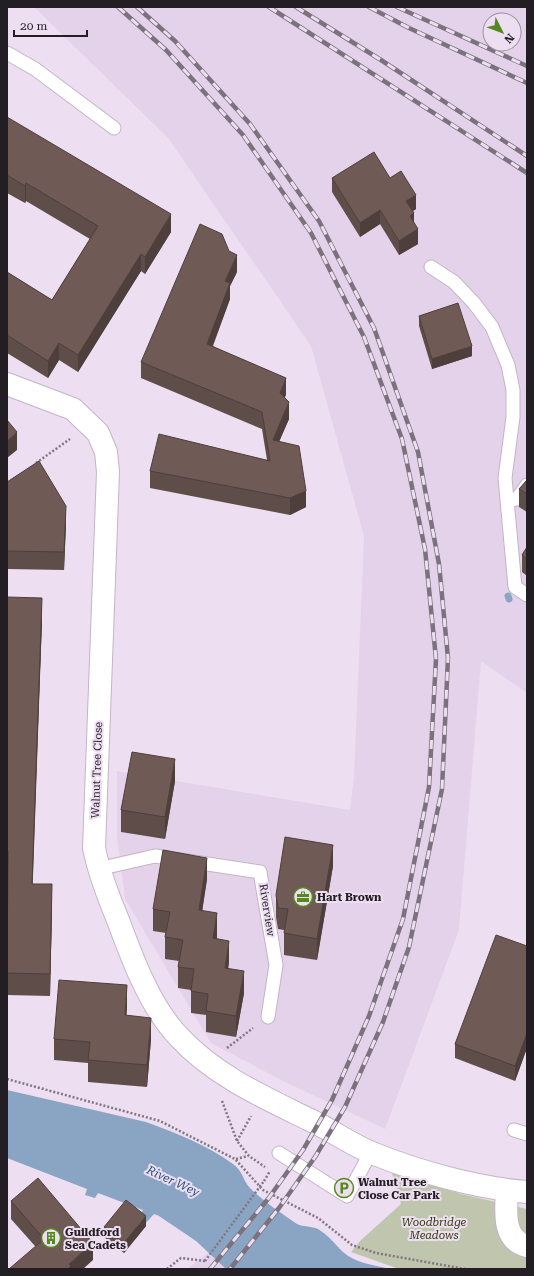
<svg xmlns="http://www.w3.org/2000/svg" width="534" height="1276" viewBox="0 0 534 1276" font-family="'Roboto Serif',serif">
	<rect width="100%" height="100%" fill="#eddff1"/>
	<!-- built -->
	<g fill="#e4d2ea" fill-rule="evenodd">
		<path d="M34,7h493v686l-46,-32 -22,269 -74,199 -100,-47 -74,-39 -86,-144 -8,-63v-65l233,39 4,-34 10,-240 -53,-190 -143,-208zM490,20h24v24h-24z"/>
		<polygon points="208,1253 226,1269 187,1269"/>
	</g>
	<!-- green -->
	<polygon fill="#c0c5ae" points="392,1173 461,1194 527,1209 527,1269 399,1269 351,1252 360,1241 401,1204"/>
	<!-- water -->
	<path fill="#8aa5c3" d="M7,1090l139,32c28,10 63,24 87,42 10,7 10,17 17,24 14,14 31,25 47,36 6,3 15,2 21,5 10,6 17,15 25,23 12,11 31,13 47,17h-164l-30,-28 -37,-25 -5,-2 -9,10 -7,-6 5,-8 -45,-17 -3,5 -10,-3 2,-6 -80,-31z"/>
	<g fill="none" stroke-linecap="round" stroke-linejoin="round">
		<!-- stream -->
		<polyline stroke="#8aa5c3" stroke-width="7" points="508,596 509,599"/>
		<defs>
			<g id="service">
				<polyline points="7,53 35,69 114,128"/>
				<polyline points="431,267 454,282 474,303 492,327 508,365 513,390 513,417 505,478 515,587 527,595"/>
				<polyline points="508,501 517,499 527,485"/>
				<polyline points="98,869 155,856 260,872 276,965 268,1017"/>
				<polyline points="514,1130 527,1134"/>
				<polyline points="279,1153 347,1196 371,1152"/>
			</g>
			<g id="tertiary">
				<path d="M7,384l66,25 25,24 8,19 2,20 -14,376c5,25 14,48 24,72 14,38 32,87 61,117 35,38 84,60 129,82 22,10 42,25 64,34 47,19 105,35 155,39"/>
				<path d="M507,1191c-1,19 -5,49 20,55"/>
			</g>
		</defs>
		<!-- service casing -->
		<use href="#service" stroke="#c2b5c6" stroke-width="15"/>
		<!-- tertiary casing -->
		<use href="#tertiary" stroke="#c2b5c6" stroke-width="24"/>
		<!-- path -->
		<g stroke="#7f7681" stroke-width="2.5" stroke-dasharray="2 2" stroke-linecap="butt">
			<polyline points="36,463 70,439"/>
			<polyline points="227,1048 253,1028"/>
			<polyline points="7,1079 160,1121 235,1159 263,1190 318,1218 352,1245 376,1253 465,1269"/>
			<polyline points="222,1101 237,1141 249,1156 265,1167"/>
			<polyline points="237,1141 251,1116"/>
			<polyline points="236,1159 248,1156"/>
			<polyline points="264,1181 270,1171"/>
			<polyline points="167,1269 181,1258 205,1261"/>
		</g>
		<!-- service -->
		<use href="#service" stroke="#fff" stroke-width="13"/>
		<!-- tertiary -->
		<use href="#tertiary" stroke="#fff" stroke-width="22"/>
		<defs>
			<g id="rail">
				<polyline points="118,7 166,50 243,135 311,233 364,337 402,439 425,549 436,659 429,787 403,919 369,1016 332,1100 303,1150 268,1199 210,1269"/>
				<polyline points="137,7 175,41 250,124 319,221 374,328 418,452 439,564 448,658 442,789 409,947 383,1022 345,1107 315,1157 279,1208 230,1269"/>
				<polyline points="269,7 527,173"/>
				<polyline points="296,7 381,60 527,156"/>
				<polyline points="369,7 409,28 527,83"/>
				<polyline points="397,7 527,66"/>
			</g>
		</defs>
		<!-- rail casing -->
		<use href="#rail" stroke="#7b727d" stroke-width="4.5"/>
		<!-- rail -->
		<use href="#rail" stroke="#eddff1" stroke-width="3" stroke-dasharray="9" stroke-linecap="butt"/>
		<!-- path-bridge -->
		<polyline stroke="#7f7681" stroke-width="2.5" stroke-dasharray="2 2" stroke-linecap="butt" points="205,1261 264,1181"/>
	</g>
	<!-- wall -->
	<g fill="#5f4d4a">
		<polygon points="7,117 171,232 145,274 141,271 78,372 59,360 48,378 7,353 7,272 52,300 90,239 26,201 25,203 7,193"/>
		<polygon points="332,178 390,178 416,209 413,211 414,222 418,244 399,255 380,224 360,237 332,192"/>
		<polygon points="237,272 230,286 230,299 213,346 286,394 285,398 289,419 279,441 306,507 290,515 150,488 150,471 267,460 262,429 141,378 141,362"/>
		<polygon points="419,316 472,356 432,369 419,326"/>
		<polygon points="527,480 527,512 519,507 519,489"/>
		<polygon points="7,482 66,523 64,570 7,569"/>
		<polygon points="527,547 527,576 522,572 522,555"/>
		<polygon points="7,597 42,620 32,884 52,906 50,996 7,995"/>
		<polygon points="175,781 165,839 121,832 121,810"/>
		<polygon points="333,866 317,960 284,955 284,930 278,929 276,917 276,895"/>
		<polygon points="207,879 202,911 217,935 217,939 229,962 228,969 244,993 236,1037 206,1032 206,1015 191,1013 191,990 178,988 178,967 179,961 165,959 165,937 166,933 153,931 153,909"/>
		<polygon points="527,946 527,1048 515,1081 455,1058 455,1044"/>
		<polygon points="127,1007 126,1016 151,1039 147,1087 88,1082 88,1063 54,1060 54,1039"/>
		<polygon points="11,1201 93,1260 35,1246 11,1219"/>
		<polygon points="146,1226 124,1253 104,1237 104,1227"/>
	</g>
	<!-- shaded-wall -->
	<g fill="#4e3f3c">
		<polygon points="26,183 26,201 25,203 25,186"/>
		<polygon points="416,195 416,209 406,215 406,201"/>
		<polygon points="380,210 380,224 360,237 360,223"/>
		<polygon points="414,213 414,227 410,216"/>
		<polygon points="171,214 171,232 145,274 145,257"/>
		<polygon points="418,229 418,244 399,255 399,241"/>
		<polygon points="141,254 141,271 78,372 78,355"/>
		<polygon points="237,255 237,272 230,286 230,299 207,360 207,344 225,281"/>
		<polygon points="59,343 59,360 48,378 48,361"/>
		<polygon points="472,346 472,356 432,369 432,359"/>
		<polygon points="286,378 286,394 280,409 280,393"/>
		<polygon points="289,402 289,419 273,456 273,440"/>
		<polygon points="17,432 17,450 7,458 7,441"/>
		<polygon points="306,491 306,507 290,515 290,498"/>
		<polygon points="66,506 66,523 64,570 64,552"/>
		<polygon points="42,598 42,620 32,905 32,884"/>
		<polygon points="175,759 175,781 165,839 165,817"/>
		<polygon points="333,845 333,866 317,960 317,939"/>
		<polygon points="207,858 207,879 199,932 199,910"/>
		<polygon points="52,884 52,906 50,996 50,974"/>
		<polygon points="217,913 217,935 213,960 213,938"/>
		<polygon points="229,941 229,962 225,990 225,968"/>
		<polygon points="244,971 244,993 236,1037 236,1016"/>
		<polygon points="127,985 127,1007 125,1037 125,1015"/>
		<polygon points="151,1018 151,1039 147,1087 147,1065"/>
		<polygon points="527,1033 527,1048 515,1081 515,1066"/>
		<polygon points="146,1216 146,1226 124,1253 124,1243"/>
		<polygon points="93,1243 93,1260 83,1269 68,1269 69,1264"/>
	</g>
	<!-- building -->
	<g fill="#6f5a56" stroke="#4e3f3c">
		<polygon points="7,117 171,214 145,257 141,254 78,355 59,343 48,361 7,335 7,272 52,300 98,226 26,183 25,186 7,175"/>
		<polygon points="374,152 390,178 401,171 416,195 406,201 414,213 410,216 418,229 399,241 380,210 360,223 332,178"/>
		<polygon points="200,224 222,234 229,251 237,255 225,281 230,283 207,344 286,378 280,393 289,402 273,440 299,446 306,491 290,498 150,471 159,434 270,461 262,412 141,362"/>
		<polygon points="458,303 472,346 432,359 419,316"/>
		<polygon points="7,420 17,432 7,441"/>
		<polygon points="39,461 66,506 64,552 7,551 7,482"/>
		<polygon points="527,480 527,494 519,489"/>
		<polygon points="527,547 527,559 522,555"/>
		<polygon points="7,597 42,598 32,884 52,884 50,974 7,973 8,851 7,851"/>
		<polygon points="132,752 175,759 165,817 121,810"/>
		<polygon points="285,837 333,845 317,939 284,933 288,909 278,908 276,895"/>
		<polygon points="163,850 207,858 199,910 217,913 213,938 229,941 225,968 244,971 236,1016 206,1011 208,994 191,991 194,969 178,967 183,940 165,937 170,912 153,909"/>
		<polygon points="496,935 527,946 527,1033 515,1066 455,1044"/>
		<polygon points="59,980 127,985 125,1015 151,1018 147,1065 88,1060 90,1042 54,1039"/>
		<polygon points="38,1178 93,1243 69,1264 71,1266 68,1269 9,1269 44,1239 11,1201"/>
		<polygon points="126,1200 146,1216 124,1243 104,1227"/>
	</g>
	<!-- icons -->
	<defs>
		<symbol id="office-ring" viewBox="-11 -11 22 22"><circle r="9.5" fill="#eddff1" stroke="#55891f" stroke-width="1.5"/><path d="M-6-3h4V-5.5h4V-3h4V5H-6ZM-1-4.5V-3h2v-1.5ZM-6 0V1H6V0Z" fill="#55891f"/></symbol>
		<symbol id="parking-ring" viewBox="-11 -11 22 22"><circle r="9.5" fill="#eddff1" stroke="#55891f" stroke-width="1.5"/><path d="M-3.5-5.5H1a3.5 3.5 0 0 1 0 7H-1V5.5H-3.5ZM-1-3.4V-.6H.8a1.4 1.4 0 0 0 0-2.8Z" fill="#55891f"/></symbol>
		<symbol id="building-ring" viewBox="-11 -11 22 22"><circle r="9.5" fill="#eddff1" stroke="#55891f" stroke-width="1.5"/><path d="M-4-6H4V6H1V3H-1V6H-4ZM-2.5-4.3h1.7v1.8h-1.7ZM.8-4.3h1.7v1.8H.8ZM-2.5-1h1.7V.8h-1.7ZM.8-1h1.7V.8H.8Z" fill="#55891f"/></symbol>
	</defs>
	<g fill-rule="evenodd">
		<use href="#office-ring" x="292" y="886" width="22" height="22"/>
		<use href="#parking-ring" x="333" y="1177" width="22" height="22"/>
		<use href="#building-ring" x="40" y="1227" width="22" height="22"/>
	</g>
	<g text-anchor="middle" dominant-baseline="central" stroke-width="4" stroke-linejoin="round" paint-order="stroke">
		<!-- street labels -->
		<g font-size="11" fill="#231e24" stroke="#eddff1">
			<text transform="translate(97 770) rotate(-88)">Walnut Tree Close</text>
			<text transform="translate(267 910) rotate(81)">Riverview</text>
		</g>
		<!-- poi labels -->
		<g font-size="11" font-weight="bold" fill="#231e24" stroke="#eddff1" text-anchor="start">
			<text x="317" y="897">Hart Brown</text>
			<text x="358" y="1182">Walnut Tree<tspan x="358" dy="13">Close Car Park</tspan></text>
			<text x="65" y="1232">Guildford<tspan x="65" dy="13">Sea Cadets</tspan></text>
		</g>
		<!-- park labels -->
		<g font-size="11" font-style="italic" fill="#2f3607" stroke="#eddff1">
			<text x="434" y="1222">Woodbridge<tspan x="434" dy="13">Meadows</tspan></text>
		</g>
		<!-- water labels -->
		<g font-size="12" font-style="italic" fill="#2a527c" stroke="#eddff1">
			<text transform="translate(173 1181) rotate(25)">River Wey</text>
		</g>
	</g>
	<!-- border -->
	<rect width="534" height="1276" fill="none" stroke="#231e24" stroke-width="16"/>
	<!-- north arrow -->
	<g transform="translate(502 32) rotate(132)"><circle r="19" fill="#eddff1" stroke="#9c929f"/>
	<path d="M0-3L7 15L0 10L-7 15Z" fill="#55891f"/>
	<text y="-6" font-size="11" font-weight="bold" text-anchor="middle" fill="#231e24">N</text>
	</g>
	<!-- scale -->
	<path d="M14 30v6h73v-6" fill="none" stroke="#231e24" stroke-width="2"/>
	<text x="20" y="30" font-size="12" fill="#231e24" stroke="#eddff1" stroke-width="3" paint-order="stroke">20 m</text>
</svg>
